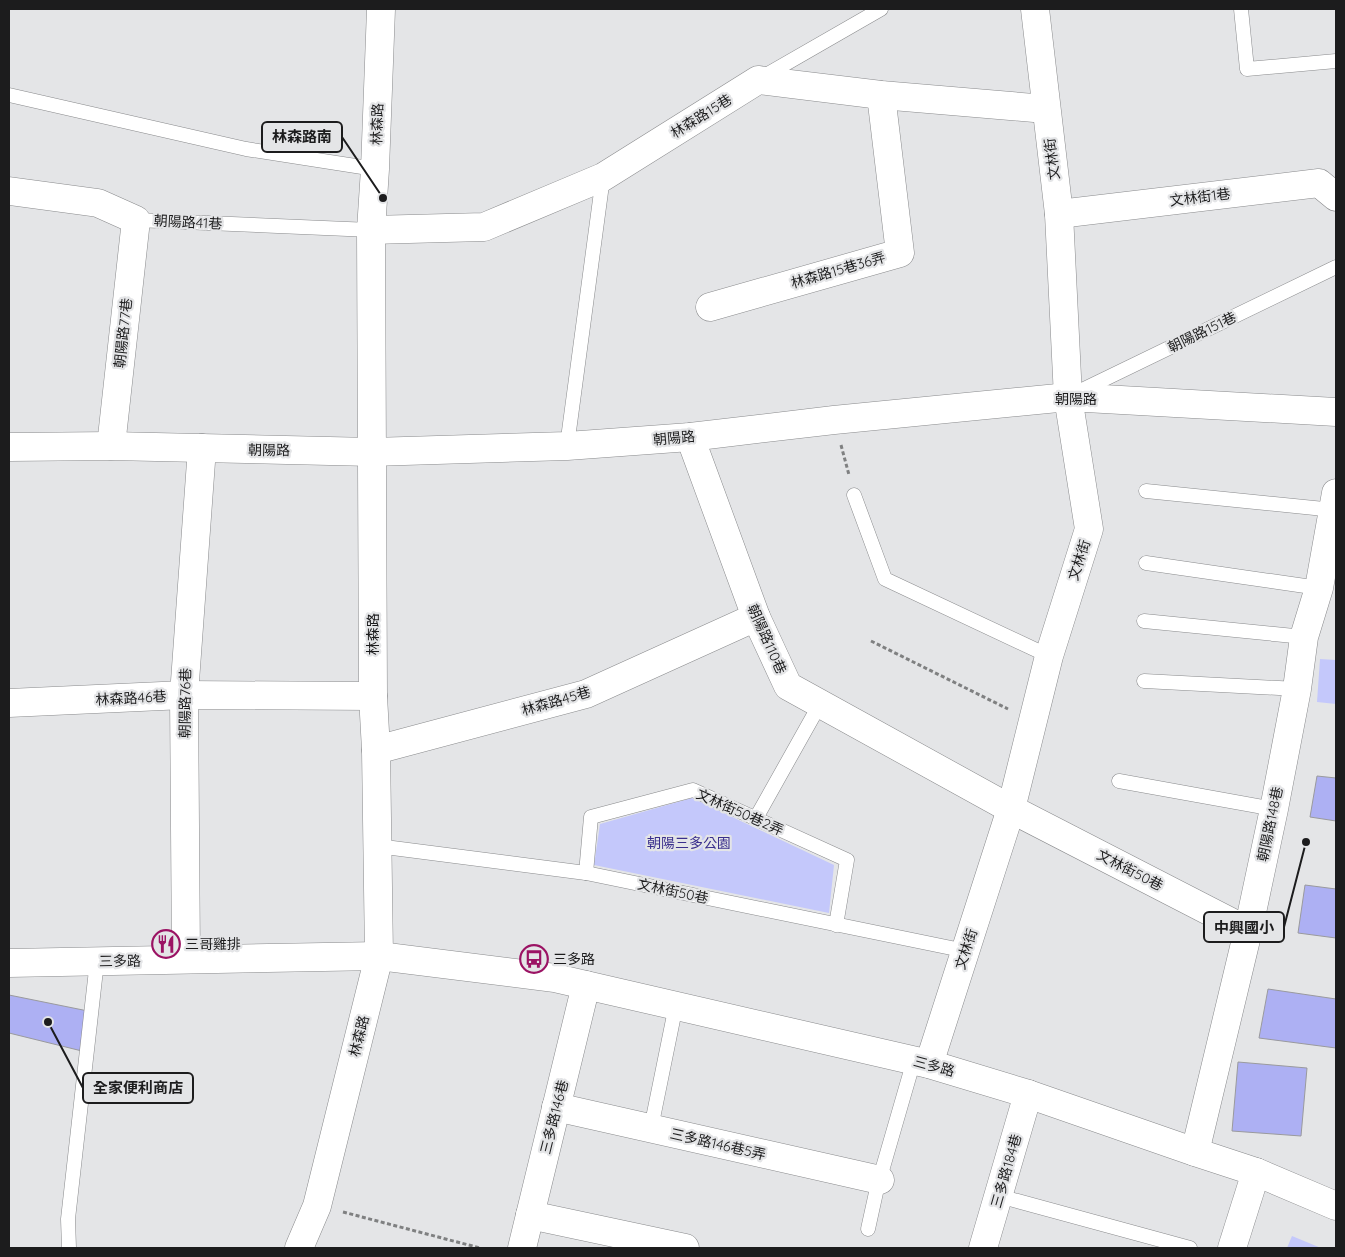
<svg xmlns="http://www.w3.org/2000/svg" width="1345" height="1257" viewBox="0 0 1345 1257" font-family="Quicksand,'Noto Sans TC',sans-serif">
	<rect width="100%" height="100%" fill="#e4e5e7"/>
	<!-- green -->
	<g fill="#c4c8fb">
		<polygon points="1320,659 1336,660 1336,704 1317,702"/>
		<polygon points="692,798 834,865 829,913 594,865 600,824"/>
		<polygon points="1292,1236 1321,1248 1287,1248"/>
	</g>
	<!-- building -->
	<g fill="#adb0f3" stroke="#9a9a9d">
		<polygon points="1317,776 1336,778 1336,821 1310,817"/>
		<polygon points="1305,885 1336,889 1336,938 1298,933"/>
		<polygon points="1268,989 1336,999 1336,1048 1259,1038"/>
		<polygon points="9,995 88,1011 86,1052 9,1033"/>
		<polygon points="1238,1062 1307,1068 1301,1136 1232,1131"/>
	</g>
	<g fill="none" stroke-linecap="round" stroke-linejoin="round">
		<defs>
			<g id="service">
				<polyline points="1241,9 1247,69 1336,61"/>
				<polyline points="761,78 881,9"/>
				<polyline points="9,95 246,149 375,169"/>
				<polyline points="136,220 371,230"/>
				<polyline points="1078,392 1336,267"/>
				<polyline points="567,446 603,177"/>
				<polyline points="1146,491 1334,510"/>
				<polyline points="854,495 885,579 1049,656"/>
				<polyline points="1146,563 1319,588"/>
				<polyline points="1144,621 1304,637"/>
				<polyline points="1144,681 1297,689"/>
				<polyline points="1119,781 1274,809"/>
				<polyline points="756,818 820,704"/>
				<polyline points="377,846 586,873 966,951"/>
				<polyline points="586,873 591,817 693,790 847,860 836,925"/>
				<polyline points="651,1128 676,1005"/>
				<polyline points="999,1196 1190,1248"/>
				<polyline points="868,1229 877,1188 914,1060"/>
				<polyline points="69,1248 68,1219 97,961"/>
			</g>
			<g id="minor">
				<polyline points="9,191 98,203 136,220 111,446"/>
				<polyline points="1059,214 1319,183 1336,197"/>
				<polyline points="371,230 484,227 603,177 758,80 881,95 1046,109"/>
				<polyline points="710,307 900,253 881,95"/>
				<polyline points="690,437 756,617 788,686 1011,809 1248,931"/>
				<polyline points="9,447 111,446 372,452 567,446 690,437 834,420 1068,397 1336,412"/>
				<polyline points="9,703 184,695 373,696"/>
				<polyline points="376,750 586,694 756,617"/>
				<polyline points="186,959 184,695 202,448"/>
				<polyline points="929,1064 1011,809 1049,656 1089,529 1068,397 1059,214 1035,9"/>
				<polyline points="556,1107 880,1180"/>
				<polyline points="1195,1152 1248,931 1274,809 1297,689 1304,637 1319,588 1336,493"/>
				<polyline points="530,1215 685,1248"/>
				<polyline points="299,1248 317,1206 379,956 376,750 373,696 371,230 375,169 381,9"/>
				<polyline points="522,1248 586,985"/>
				<polyline points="983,1248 1028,1094"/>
				<polyline points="1232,1248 1256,1172"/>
			</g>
			<polyline id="tertiary" points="9,963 379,956 555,978 929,1064 1028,1094 1195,1152 1256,1172 1336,1206"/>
		</defs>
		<!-- service casing -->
		<use href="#service" stroke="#898a8c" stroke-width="15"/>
		<!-- minor casing -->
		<use href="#minor" stroke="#898a8c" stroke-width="29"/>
		<!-- tertiary casing -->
		<use href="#tertiary" stroke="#898a8c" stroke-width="29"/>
		<!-- path -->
		<g stroke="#7f8081" stroke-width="3" stroke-dasharray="4 2.5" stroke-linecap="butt">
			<polyline points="841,445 849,475"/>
			<polyline points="871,641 1008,709"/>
			<polyline points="343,1212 480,1248"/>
		</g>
		<!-- service -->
		<use href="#service" stroke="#fff" stroke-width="14"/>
		<!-- minor -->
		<use href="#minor" stroke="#fff" stroke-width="28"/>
		<!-- tertiary -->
		<use href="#tertiary" stroke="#fff" stroke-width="28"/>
	</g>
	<!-- icons -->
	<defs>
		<symbol id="restaurant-ring" viewBox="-11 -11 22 22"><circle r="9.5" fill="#e4e5e7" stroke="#9b1364" stroke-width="1.5"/><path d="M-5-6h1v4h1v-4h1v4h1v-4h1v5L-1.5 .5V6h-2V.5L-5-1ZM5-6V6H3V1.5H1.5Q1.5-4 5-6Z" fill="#9b1364"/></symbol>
		<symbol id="bus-ring" viewBox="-11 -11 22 22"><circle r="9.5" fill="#e4e5e7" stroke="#9b1364" stroke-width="1.5"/><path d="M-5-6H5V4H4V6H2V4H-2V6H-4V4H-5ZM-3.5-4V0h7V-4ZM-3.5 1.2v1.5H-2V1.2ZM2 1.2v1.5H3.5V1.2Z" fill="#9b1364"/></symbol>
	</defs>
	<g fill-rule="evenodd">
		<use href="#restaurant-ring" x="150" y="928" width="32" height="32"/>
		<use href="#bus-ring" x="518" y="943" width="32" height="32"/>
	</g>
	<g text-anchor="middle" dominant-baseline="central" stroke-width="4.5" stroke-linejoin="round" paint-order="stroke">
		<!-- street labels -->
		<g font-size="14" fill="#1c1c1d" stroke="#e4e5e7">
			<text transform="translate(701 116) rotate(-32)">林森路15巷</text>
			<text transform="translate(377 124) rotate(-88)">林森路</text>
			<text transform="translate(1052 159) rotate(-97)">文林街</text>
			<text transform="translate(1200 197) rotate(-7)">文林街1巷</text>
			<text transform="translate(188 222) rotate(3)">朝陽路41巷</text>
			<text transform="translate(838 270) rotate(-16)">林森路15巷36弄</text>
			<text transform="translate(1202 332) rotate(-26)">朝陽路151巷</text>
			<text transform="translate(123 333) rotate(-84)">朝陽路77巷</text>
			<text x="1076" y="399">朝陽路</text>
			<text transform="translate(674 438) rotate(-5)">朝陽路</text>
			<text transform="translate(269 450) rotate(1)">朝陽路</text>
			<text transform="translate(1079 560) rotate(-72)">文林街</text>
			<text transform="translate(373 634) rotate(-90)">林森路</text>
			<text transform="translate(767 639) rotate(66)">朝陽路110巷</text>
			<text transform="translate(131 698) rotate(-3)">林森路46巷</text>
			<text transform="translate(556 701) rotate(-16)">林森路45巷</text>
			<text transform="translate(185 703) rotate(-89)">朝陽路76巷</text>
			<text transform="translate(740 812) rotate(24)">文林街50巷2弄</text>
			<text transform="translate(1270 824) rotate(-78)">朝陽路148巷</text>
			<text transform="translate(1130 870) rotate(27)">文林街50巷</text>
			<text transform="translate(673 891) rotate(12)">文林街50巷</text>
			<text transform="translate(966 949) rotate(-72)">文林街</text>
			<text transform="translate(120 961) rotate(-1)">三多路</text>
			<text transform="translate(359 1036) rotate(-76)">林森路</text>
			<text transform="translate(934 1066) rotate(15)">三多路</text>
			<text transform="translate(554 1117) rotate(-76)">三多路146巷</text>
			<text transform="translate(718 1144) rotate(13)">三多路146巷5弄</text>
			<text transform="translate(1006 1171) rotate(-74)">三多路184巷</text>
		</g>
		<!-- park labels -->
		<g font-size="14" fill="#3a2f8d" stroke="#e4e5e7">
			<text x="689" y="843">朝陽三多公園</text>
		</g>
		<!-- poi labels -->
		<g font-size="14" fill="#1c1c1d" stroke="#e4e5e7" text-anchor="start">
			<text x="185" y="944">三哥雞排</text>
			<text x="553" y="959">三多路</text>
		</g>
	</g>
	<!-- callouts -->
	<path fill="none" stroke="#1c1c1d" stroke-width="2" d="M383 198L342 137M1306 842L1284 927M48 1022L83 1088"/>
	<g fill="#1c1c1d" stroke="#e4e5e7" stroke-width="2">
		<circle cx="383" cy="198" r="5"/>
		<circle cx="1306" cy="842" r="5"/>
		<circle cx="48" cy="1022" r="5"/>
	</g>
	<g fill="#e4e5e7" stroke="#1c1c1d" stroke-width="2">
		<rect x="262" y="122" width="80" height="30" rx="5"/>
		<rect x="1204" y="912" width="80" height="30" rx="5"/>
		<rect x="83" y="1073" width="110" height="30" rx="5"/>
	</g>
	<g font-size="15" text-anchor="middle" font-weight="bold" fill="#1c1c1d">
		<text x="302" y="142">林森路南</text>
		<text x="1244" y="933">中興國小</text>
		<text x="138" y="1093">全家便利商店</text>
	</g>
	<!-- border -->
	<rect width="1345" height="1257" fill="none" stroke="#1c1c1d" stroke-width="20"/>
</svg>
